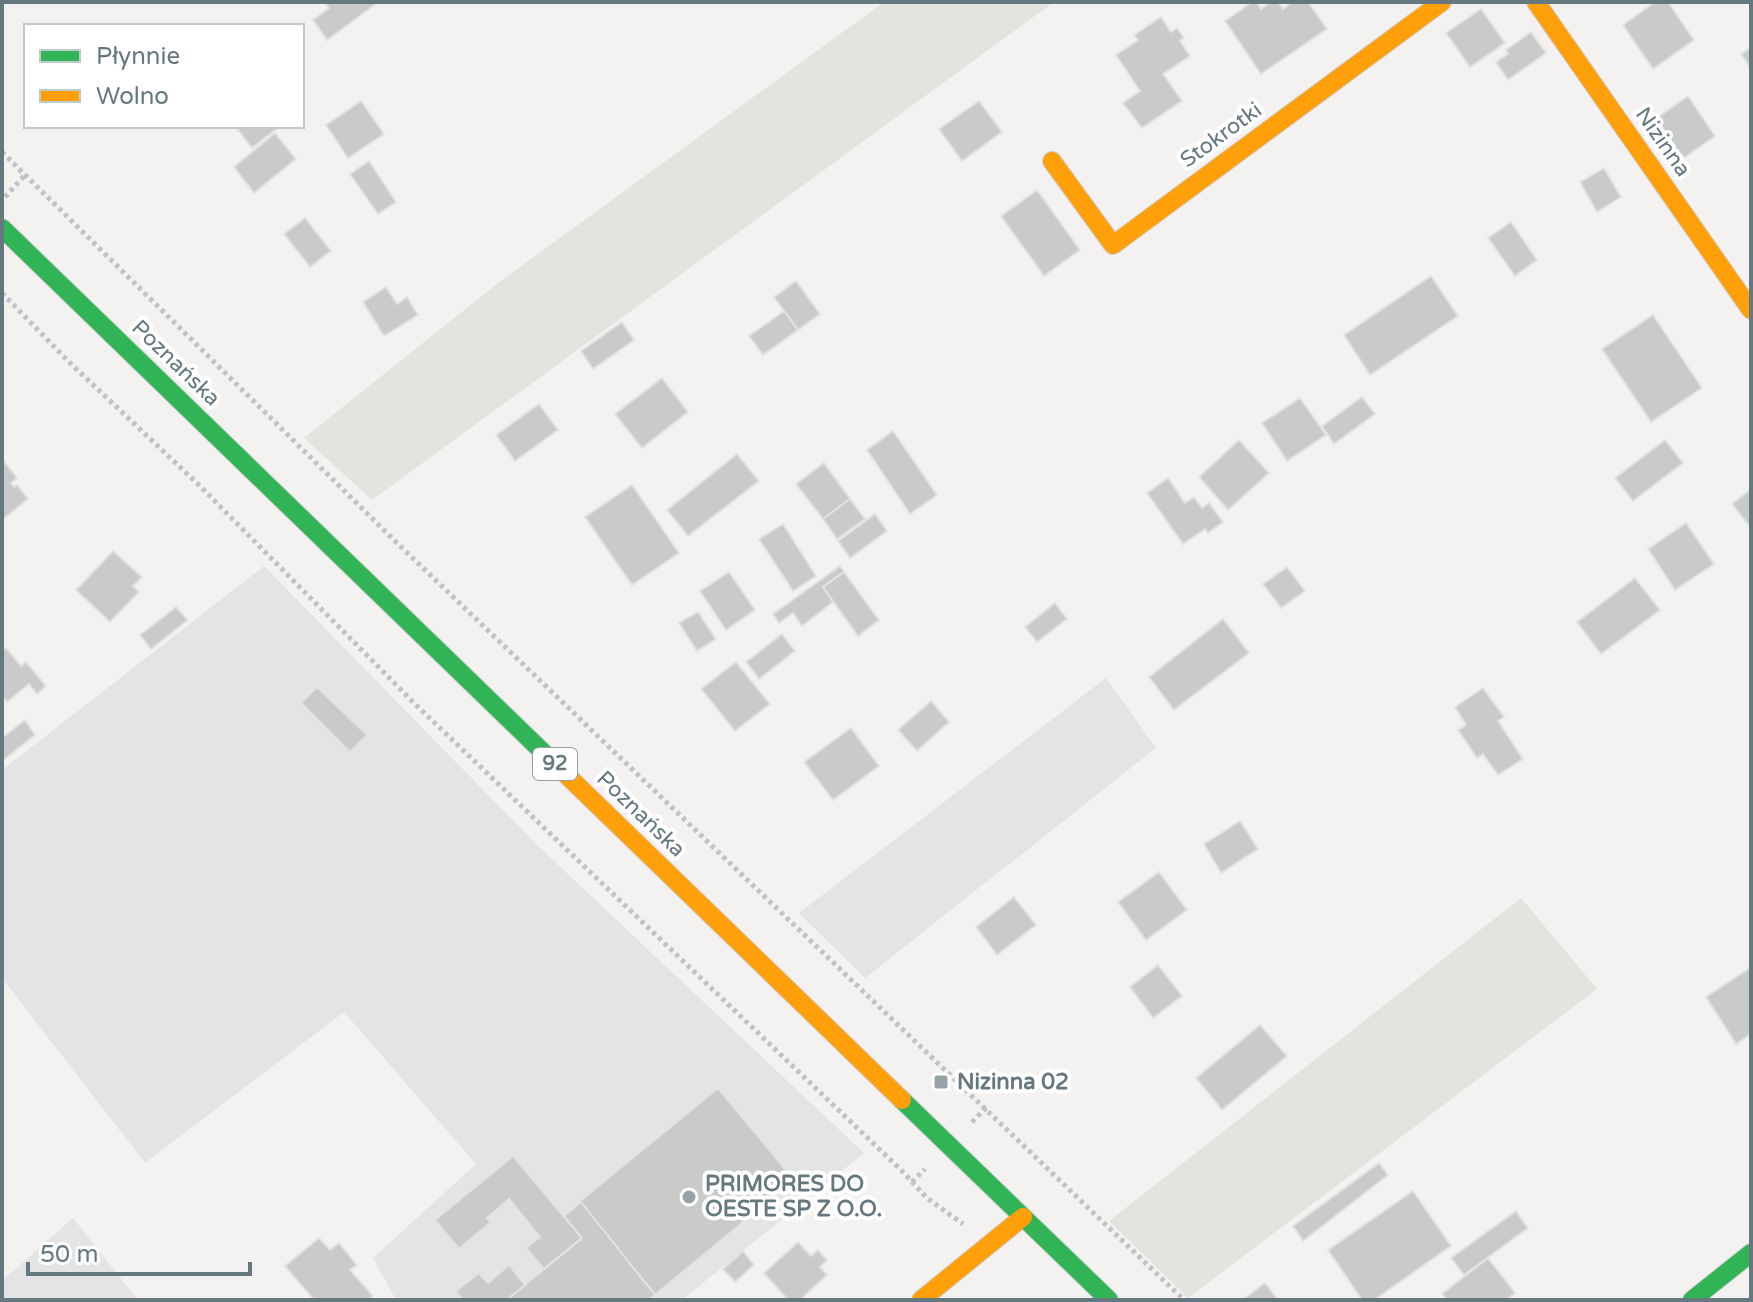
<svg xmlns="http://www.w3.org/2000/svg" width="1753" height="1302" viewBox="0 0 1753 1302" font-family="'Varela Round',sans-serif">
	<rect width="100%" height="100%" fill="#f3f2f1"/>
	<!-- built -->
	<g fill="#e3e4e4">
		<polygon points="264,566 537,845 864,1153 682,1300 396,1300 373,1258 476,1164 344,1012 145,1163 2,978 2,770"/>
		<polygon points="1106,678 1156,748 865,978 799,913"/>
		<polygon points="73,1218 138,1300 2,1300 2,1281"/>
	</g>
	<!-- green -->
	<g fill="#e2e4df">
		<polygon points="884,2 1054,2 372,500 304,438 498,283"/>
		<polygon points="1521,898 1597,989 1188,1298 1109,1221"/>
	</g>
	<!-- building -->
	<g fill="#c9caca" stroke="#e2e2e1" stroke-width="2">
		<polygon points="330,2 374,2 376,4 327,40 313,20 329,8 326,4"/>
		<polygon points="1252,2 1256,2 1261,9 1271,2 1278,2 1283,9 1292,2 1308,2 1327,29 1261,74 1225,21"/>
		<polygon points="1655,2 1668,2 1694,40 1653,69 1623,25"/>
		<polygon points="1481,9 1505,43 1470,67 1446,33"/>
		<polygon points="1161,17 1171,32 1177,28 1184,38 1180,41 1190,56 1163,74 1182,101 1142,128 1123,103 1140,91 1116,55 1138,40 1134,35"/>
		<polygon points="1531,32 1546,53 1508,80 1496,62 1508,54 1506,50"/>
		<polygon points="1751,48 1751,69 1741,54"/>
		<polygon points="1688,96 1715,136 1681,160 1654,120"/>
		<polygon points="361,101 384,134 348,158 326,125"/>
		<polygon points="979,101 1002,132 962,161 939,129"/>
		<polygon points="235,126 280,126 252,148"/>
		<polygon points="275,133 296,159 254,193 234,167"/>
		<polygon points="369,161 396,202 378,214 350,174"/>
		<polygon points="1604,168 1621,197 1597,212 1580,182"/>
		<polygon points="1037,190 1080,250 1044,276 1001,216"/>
		<polygon points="305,218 331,251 310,267 284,234"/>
		<polygon points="1511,222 1537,260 1515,276 1488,238"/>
		<polygon points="1431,276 1458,316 1370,375 1344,335"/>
		<polygon points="796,281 820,314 798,330 774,297"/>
		<polygon points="386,287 397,304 407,297 418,315 384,336 363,302"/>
		<polygon points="784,311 798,330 763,355 749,336"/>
		<polygon points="1653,315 1702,388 1651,422 1602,349"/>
		<polygon points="622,322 634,340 593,369 581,351"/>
		<polygon points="662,378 688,412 642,448 615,414"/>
		<polygon points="1362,397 1375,414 1334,444 1322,426"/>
		<polygon points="1300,398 1326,435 1287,461 1262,423"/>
		<polygon points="539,404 558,430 515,461 496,435"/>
		<polygon points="893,431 937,495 910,514 867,450"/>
		<polygon points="1239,440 1269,473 1228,510 1199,477"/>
		<polygon points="1665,440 1683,463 1633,501 1615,478"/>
		<polygon points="737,454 759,481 688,536 667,510"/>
		<polygon points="2,459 17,478 11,483 14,487 17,485 28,499 2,520"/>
		<polygon points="824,463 850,499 823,519 796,484"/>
		<polygon points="1168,478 1185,503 1194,497 1202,508 1209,503 1223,522 1208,533 1205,529 1183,544 1147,493"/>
		<polygon points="632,485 679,553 632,585 585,517"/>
		<polygon points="1751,489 1751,528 1732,504"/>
		<polygon points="850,499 865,519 837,539 823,519"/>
		<polygon points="875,514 887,531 850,558 838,541"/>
		<polygon points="1686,523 1714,564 1675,590 1648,549"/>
		<polygon points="783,524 816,576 793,591 759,539"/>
		<polygon points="113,551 142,577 133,586 139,592 110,622 76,590"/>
		<polygon points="840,566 844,572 823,587 833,602 802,626 793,613 779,623 773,614"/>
		<polygon points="1287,567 1305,591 1281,608 1263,584"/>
		<polygon points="729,572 755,610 726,630 700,591"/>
		<polygon points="844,572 879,620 858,636 823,587"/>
		<polygon points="1635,578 1660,610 1601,654 1577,622"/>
		<polygon points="1055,603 1067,619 1037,642 1025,627"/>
		<polygon points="176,607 188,620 151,649 140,635"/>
		<polygon points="698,612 716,639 697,651 679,623"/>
		<polygon points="1223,619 1249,653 1174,710 1149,677"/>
		<polygon points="782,634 795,651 759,679 746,662"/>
		<polygon points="6,648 21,666 26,662 46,686 37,694 29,684 7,702 2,695 2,650"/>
		<polygon points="736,662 770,704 735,731 701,689"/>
		<polygon points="317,687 367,735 350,752 301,703"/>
		<polygon points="1483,688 1504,717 1498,721 1523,759 1498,775 1483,754 1477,758 1458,730 1466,725 1455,707"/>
		<polygon points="931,701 949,722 917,751 898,730"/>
		<polygon points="25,720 35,735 2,761 2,738"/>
		<polygon points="851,728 879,766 833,800 804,762"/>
		<polygon points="1240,821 1258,849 1221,873 1204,844"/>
		<polygon points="1159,872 1187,910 1146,940 1118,902"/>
		<polygon points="1014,897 1036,925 997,955 976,927"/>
		<polygon points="1158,965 1182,996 1153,1018 1130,987"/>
		<polygon points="1751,967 1751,1034 1736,1044 1706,997"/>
		<polygon points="1260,1025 1287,1056 1222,1110 1196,1078"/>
		<polygon points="718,1088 794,1180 655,1295 579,1202"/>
		<polygon points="513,1156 582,1238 544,1269 526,1248 540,1237 509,1199 487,1218 491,1222 459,1249 435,1220"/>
		<polygon points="1379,1163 1388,1175 1303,1241 1293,1226"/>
		<polygon points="1413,1191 1451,1246 1374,1300 1362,1300 1328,1250"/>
		<polygon points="581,1202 655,1295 649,1300 511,1300 509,1298 582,1238 564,1216"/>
		<polygon points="1516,1211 1528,1228 1464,1275 1451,1258"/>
		<polygon points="319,1238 330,1250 339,1243 357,1265 350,1270 373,1296 369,1300 341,1300 339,1298 337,1300 314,1300 285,1266"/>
		<polygon points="798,1242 811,1256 818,1250 827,1260 820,1267 827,1275 800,1300 788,1300 764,1273"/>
		<polygon points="743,1251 754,1265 735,1282 723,1269"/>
		<polygon points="1488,1258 1515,1293 1506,1300 1447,1300 1442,1294"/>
		<polygon points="509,1265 525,1285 509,1298 511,1300 463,1300 456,1291 479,1273 488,1283"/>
		<polygon points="1265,1283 1278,1300 1242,1300"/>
	</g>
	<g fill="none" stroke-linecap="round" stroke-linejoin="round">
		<defs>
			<g id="fast">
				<polyline points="2,228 549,758"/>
				<polyline points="902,1100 1109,1300"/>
				<polyline points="1692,1300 1751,1253"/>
			</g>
			<g id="slow">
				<polyline points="1536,2 1751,310"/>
				<polyline points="1052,161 1113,245 1442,2"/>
				<polyline points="549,758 902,1100"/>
				<polyline points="921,1300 1023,1217"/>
			</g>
		</defs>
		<!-- fast casing -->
		<use href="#fast" stroke="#cecfcf" stroke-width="20"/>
		<!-- slow casing -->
		<use href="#slow" stroke="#cecfcf" stroke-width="20"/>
		<!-- path -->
		<g stroke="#c1c2c3" stroke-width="5" stroke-dasharray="4 4" stroke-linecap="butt">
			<polyline points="2,152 396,542 1184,1300"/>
			<polyline points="5,197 25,175"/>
			<polyline points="2,293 69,362 201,487 416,705 901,1170 927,1198 963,1224"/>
			<polyline points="972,1122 986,1108"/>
			<polyline points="912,1182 925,1169"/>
		</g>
		<!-- fast -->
		<use href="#fast" stroke="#30b455" stroke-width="18"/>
		<!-- slow -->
		<use href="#slow" stroke="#ff9f0a" stroke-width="18"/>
	</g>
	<!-- markers -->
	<g fill="#97a3a7" stroke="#fff" stroke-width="3">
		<rect x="933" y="1074" width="16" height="16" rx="4"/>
		<circle cx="689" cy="1197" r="8"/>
	</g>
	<g text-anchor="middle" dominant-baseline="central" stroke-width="8" stroke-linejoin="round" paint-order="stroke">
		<!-- shield labels -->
		<rect fill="#fff" stroke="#93a0a5" stroke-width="2" x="533" y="748" width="44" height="32" rx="6"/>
		<g font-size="20" font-weight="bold" fill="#65787f">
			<text x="555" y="764">92</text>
		</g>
		<!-- street labels -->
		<g font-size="22" fill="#65787f" stroke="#fff">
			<text transform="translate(1221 135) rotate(-36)">Stokrotki</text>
			<text transform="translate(1663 142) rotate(55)">Nizinna</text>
			<text transform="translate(176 363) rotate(44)">Poznańska</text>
			<text transform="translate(641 814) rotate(44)">Poznańska</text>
		</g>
		<!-- poi labels -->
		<g font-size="22" font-weight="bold" fill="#65787f" stroke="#fff" text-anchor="start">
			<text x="957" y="1082">Nizinna 02</text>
			<text x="705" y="1184">PRIMORES DO<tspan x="705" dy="25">OESTE SP Z O.O.</tspan></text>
		</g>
	</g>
	<!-- border -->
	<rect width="1753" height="1302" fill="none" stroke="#65787f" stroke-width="8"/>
	<!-- legend -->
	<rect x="24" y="24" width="280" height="104" fill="#ffffff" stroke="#c1c9cc" stroke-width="2"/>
	<rect x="40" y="50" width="40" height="12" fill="#30b455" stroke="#c1c9cc" stroke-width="2"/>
	<text x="96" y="64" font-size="24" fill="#65787f">Płynnie</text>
	<rect x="40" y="90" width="40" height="12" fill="#ff9f0a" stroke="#c1c9cc" stroke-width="2"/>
	<text x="96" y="104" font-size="24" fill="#65787f">Wolno</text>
	<!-- scale -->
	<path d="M28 1262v12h222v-12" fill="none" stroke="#65787f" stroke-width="4"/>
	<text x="40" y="1262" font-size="24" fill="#65787f" stroke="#ffffff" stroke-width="6" paint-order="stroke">50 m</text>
</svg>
